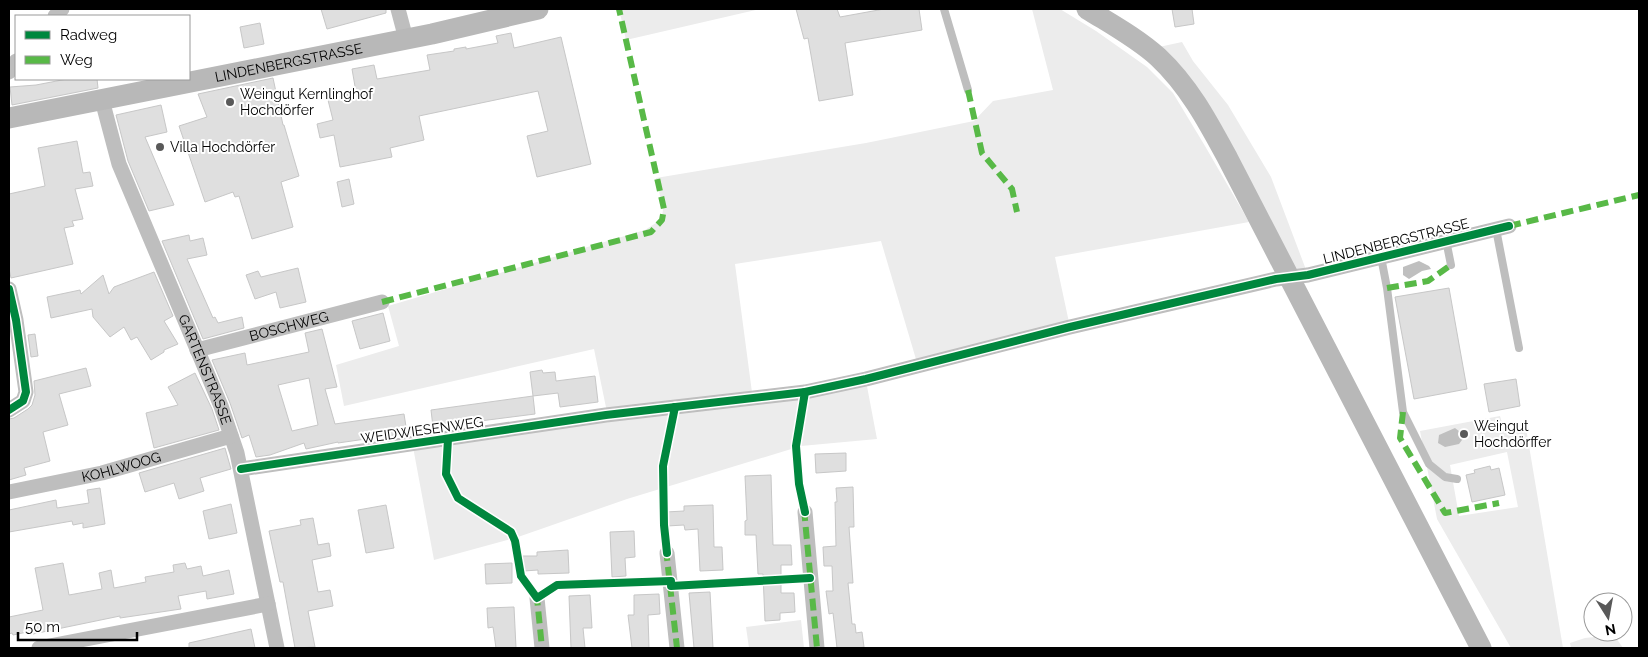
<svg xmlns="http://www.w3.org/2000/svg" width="1648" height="657" viewBox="0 0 1648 657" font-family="Raleway,sans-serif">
	<rect width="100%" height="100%" fill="#fff"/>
	<!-- green -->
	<g fill="#ececec" fill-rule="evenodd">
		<polygon points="619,9 760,9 626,40"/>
		<polygon points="1032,9 1060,9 1096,31 1147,67 1173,93 1205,146 1249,222 1055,257 1070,327 918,366 881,241 735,264 753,400 866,381 877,439 801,446 627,499 518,537 434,560 413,447 609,422 594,349 344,406 336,365 399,346 388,306 645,230 662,219 663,209 656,178 866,143 974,121 993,101 1053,90"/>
		<polygon points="1182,42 1193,61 1228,105 1271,177 1308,275 1292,266 1159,47"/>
		<path d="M1500,416l5,17 21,-5 37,220h-52l-74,-129 -17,-88zM1507,452l11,55 -59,9 -9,-51z"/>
		<polygon points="801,620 804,648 749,648 746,627"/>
		<polygon points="1614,635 1623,648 1571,648 1570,643 1585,638"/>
	</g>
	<!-- water -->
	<g fill="#bfbfbf">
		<polygon points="1419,261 1429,266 1431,269 1422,271 1409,279 1403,275 1403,267"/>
		<polygon points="1455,428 1465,436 1459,444 1445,447 1438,443 1439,435"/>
	</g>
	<!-- building -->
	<g fill="#dfdfdf" stroke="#c7c7c7" fill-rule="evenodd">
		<polygon points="321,9 386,9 386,13 327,29"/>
		<polygon points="796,9 837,9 840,17 884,9 919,9 922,30 845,43 853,95 819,101 808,38 804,39"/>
		<polygon points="1172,9 1192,9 1194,24 1175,27"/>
		<polygon points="260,23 264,44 244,48 240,27"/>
		<polygon points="511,33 514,48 561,37 591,164 537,177 527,136 548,131 538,91 419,116 424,140 390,148 392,157 340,167 334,135 320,138 317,124 333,120 328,100 356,92 352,69 374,65 377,79 430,70 427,55 454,51 454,49 466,47 466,49 498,43 496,36"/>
		<polygon points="273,78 283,125 284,125 299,176 281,182 293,227 252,239 239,196 235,197 233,192 205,202 179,126 207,117 198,94"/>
		<polygon points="67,79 97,79 98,88 12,105 10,87 36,85"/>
		<polygon points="161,105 167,132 145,137 174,205 149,211 128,161 116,115"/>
		<polygon points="77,141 83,173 90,172 93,186 75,189 83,219 72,221 74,226 64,228 73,264 11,278 9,269 9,194 45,186 38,148"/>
		<polygon points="349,179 354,204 342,207 337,182"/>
		<polygon points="189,235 190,241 203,238 207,255 187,259 213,318 215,317 218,323 242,317 244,328 203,339 162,241"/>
		<polygon points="298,268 306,302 280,308 276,292 255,299 246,275 258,271 261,277"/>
		<polygon points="154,272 173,316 164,321 178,344 164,350 164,352 151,360 137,337 131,340 124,327 110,337 93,317 92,309 51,318 47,297 80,290 81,294 103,275 109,294 114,287"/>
		<polygon points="1449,288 1467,389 1414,399 1395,297"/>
		<polygon points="383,313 390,341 360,349 352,321"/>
		<path d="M322,329l15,58 -12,2 10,35 69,-10 3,19 -69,10v-1l-32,7 -2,-6 -34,12 -14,2 -7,-22 -7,3 -12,-35 -18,-43 33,-7 2,12 62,-13 -4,-19zM309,378l9,47 -26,6 -14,-46z"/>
		<polygon points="35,334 38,356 31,357 28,335"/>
		<polygon points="86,368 91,386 59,394 68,425 43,432 50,461 24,468 26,475 9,480 9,419 14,418 28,409 32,405 35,395 34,381"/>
		<polygon points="542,370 543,373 555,372 556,381 595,376 598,402 560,407 558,393 533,396 530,372"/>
		<polygon points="195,373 212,409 219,430 154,448 146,413 178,405 168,387"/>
		<polygon points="1516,379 1520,406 1489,412 1484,384"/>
		<polygon points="533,396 535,414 433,427 431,410"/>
		<polygon points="225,448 231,469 200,478 204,491 179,499 174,483 145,492 139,473"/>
		<polygon points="846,453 846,471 816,473 815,454"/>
		<polygon points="1490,466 1491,470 1499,468 1505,495 1472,502 1466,475 1475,473 1474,470"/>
		<polygon points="771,475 773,545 791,545 792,565 781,565 781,593 794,593 795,612 780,613 780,620 765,621 763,574 758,574 756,535 745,535 745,521 747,520 745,476"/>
		<polygon points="853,487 854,527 849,527 853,583 848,583 852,624 855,624 856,633 862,632 864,647 858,648 837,648 833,613 829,614 826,591 833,591 832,566 824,566 823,547 836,546 835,502 837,502 836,488"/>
		<polygon points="100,488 105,524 83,528 83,523 73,525 72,521 9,532 9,510 56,500 57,508 89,503 87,490"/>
		<polygon points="231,504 237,533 209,539 203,511"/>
		<polygon points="386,505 394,548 366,553 358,510"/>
		<polygon points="713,505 714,547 722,547 723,570 700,571 698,529 685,530 684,525 667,526 666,512 684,511 684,506"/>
		<polygon points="313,518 318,545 329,543 331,556 312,560 318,592 330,590 333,606 308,611 315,647 295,648 283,582 280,582 269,531 301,525 300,520"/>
		<polygon points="634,531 635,557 625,558 626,576 612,577 610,532"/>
		<polygon points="568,550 569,573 538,574 538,570 524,571 523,556 537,556 537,552"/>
		<polygon points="63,563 69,595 102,589 99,573 111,570 114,588 146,582 145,577 174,572 173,565 185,563 187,569 201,566 203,576 229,570 234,594 207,599 206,591 178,596 181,609 120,618 120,616 33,634 32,631 13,635 12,633 9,634 9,617 43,610 35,568"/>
		<polygon points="512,563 512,583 486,584 485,564"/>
		<polygon points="710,592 713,648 694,648 689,593"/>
		<polygon points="659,594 660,614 648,615 649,648 632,648 628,615 634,615 634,595"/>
		<polygon points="590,595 592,628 583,628 585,648 571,648 569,596"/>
		<polygon points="514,607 516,648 496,648 493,627 488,628 487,608"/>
		<polygon points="251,629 255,648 189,648 189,643"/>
	</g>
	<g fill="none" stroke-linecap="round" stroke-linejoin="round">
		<!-- lane -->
		<g stroke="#bebebe" stroke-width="8">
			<polyline points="944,9 968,90"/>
			<polyline points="1496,229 1519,348"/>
			<polyline points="1446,240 1451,265"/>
			<polyline points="1381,257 1387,288 1403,412 1429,464 1445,477 1457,479"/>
		</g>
		<!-- street -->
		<g stroke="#bebebe" stroke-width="15">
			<polyline points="398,9 406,39"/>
			<polyline points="55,16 62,9"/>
			<polyline points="9,72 16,61"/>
			<path id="s1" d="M102,100l17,64 102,242 16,47 40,195"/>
			<polyline points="9,289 16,320 26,392 23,401 9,410"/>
			<path id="s2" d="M197,350l185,-48"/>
			<polyline points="241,469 606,415 805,392 866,379 1070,327 1276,279 1308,275 1509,226"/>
			<path id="s3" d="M9,492l93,-19 129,-37"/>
			<polyline points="805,512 817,648"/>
			<polyline points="667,553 677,648"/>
			<polyline points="537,598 542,648"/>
			<polyline points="39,648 268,604"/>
		</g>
		<!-- secondary -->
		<g stroke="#b8b8b8" stroke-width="21">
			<path d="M1087,9c24,15 50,29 71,48 31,29 50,65 70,102l253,489"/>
			<path id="s4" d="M9,118l423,-84 106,-25"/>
		</g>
		<!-- quiet -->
		<g stroke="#58b947" stroke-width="6" stroke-dasharray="12 6" stroke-linecap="butt">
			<polyline points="968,90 982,153 1012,189 1017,212"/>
			<polyline points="1509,226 1639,195"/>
			<polyline points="1387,288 1428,281 1451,265"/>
			<polyline points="382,302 651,232 662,220 664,209 619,9"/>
			<polyline points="1403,412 1400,438 1445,513 1499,503"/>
			<polyline points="804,509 817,648"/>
			<polyline points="666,549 677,648"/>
			<polyline points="535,594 537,598 542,648"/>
		</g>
		<defs>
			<g id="cycleway">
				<polyline points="9,289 16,320 26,392 23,401 9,410"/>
				<polyline points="805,392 796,446 799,484 805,512"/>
				<polyline points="448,439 446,474 458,498 511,532 515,541 521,576 537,598 557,585 671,581"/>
				<polyline points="241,469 606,415 805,392 866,379 1070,327 1276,279 1308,275 1509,226"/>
				<polyline points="667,553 664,525 663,466 675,407"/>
				<polyline points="671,586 810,578"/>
			</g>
		</defs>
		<!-- cycleway casing -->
		<use href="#cycleway" stroke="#fff" stroke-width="11"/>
		<!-- cycleway -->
		<use href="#cycleway" stroke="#00873e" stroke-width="8"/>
	</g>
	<!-- markers -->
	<g fill="#595959" stroke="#fff" stroke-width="2">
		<circle cx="230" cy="102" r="5"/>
		<circle cx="160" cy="147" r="5"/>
		<circle cx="1464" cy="434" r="5"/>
	</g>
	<g text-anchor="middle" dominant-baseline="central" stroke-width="4" stroke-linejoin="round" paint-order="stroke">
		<!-- street labels -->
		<g font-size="14" fill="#000" stroke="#fff">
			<text stroke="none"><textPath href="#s4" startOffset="285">LINDENBERGSTRASSE</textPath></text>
			<text transform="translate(1396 241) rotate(-14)">LINDENBERGSTRASSE</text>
			<text stroke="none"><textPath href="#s2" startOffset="95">BOSCHWEG</textPath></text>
			<text stroke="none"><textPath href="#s1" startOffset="289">GARTENSTRASSE</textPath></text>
			<text transform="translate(422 430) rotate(-8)">WEIDWIESENWEG</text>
			<text stroke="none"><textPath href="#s3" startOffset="115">KOHLWOOG</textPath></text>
		</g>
		<!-- poi labels -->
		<g font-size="14" fill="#000" stroke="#fff" text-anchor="start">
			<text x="240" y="94">Weingut Kernlinghof<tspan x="240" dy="16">Hochdörfer</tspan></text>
			<text x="170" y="147">Villa Hochdörfer</text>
			<text x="1474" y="426">Weingut<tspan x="1474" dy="16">Hochdörffer</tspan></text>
		</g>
	</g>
	<!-- border -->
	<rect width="1648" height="657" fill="none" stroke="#000000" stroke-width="20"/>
	<!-- legend -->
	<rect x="15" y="15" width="175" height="65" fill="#ffffff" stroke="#999999"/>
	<rect x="25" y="31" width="25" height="8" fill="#00873e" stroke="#999999"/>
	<text x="60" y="40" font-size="15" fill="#000000">Radweg</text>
	<rect x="25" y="56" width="25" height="8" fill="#58b947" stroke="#999999"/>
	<text x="60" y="65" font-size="15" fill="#000000">Weg</text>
	<!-- north arrow -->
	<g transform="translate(1608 617) rotate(169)"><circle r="24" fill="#ffffff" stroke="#999999"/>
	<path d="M0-4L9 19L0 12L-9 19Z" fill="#595959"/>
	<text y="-8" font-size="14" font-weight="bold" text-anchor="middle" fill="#000000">N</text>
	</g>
	<!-- scale -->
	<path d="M18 632v8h119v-8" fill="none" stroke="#000000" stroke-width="2.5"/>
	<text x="25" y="632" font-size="15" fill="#000000" stroke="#ffffff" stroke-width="4" paint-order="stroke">50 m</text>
</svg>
